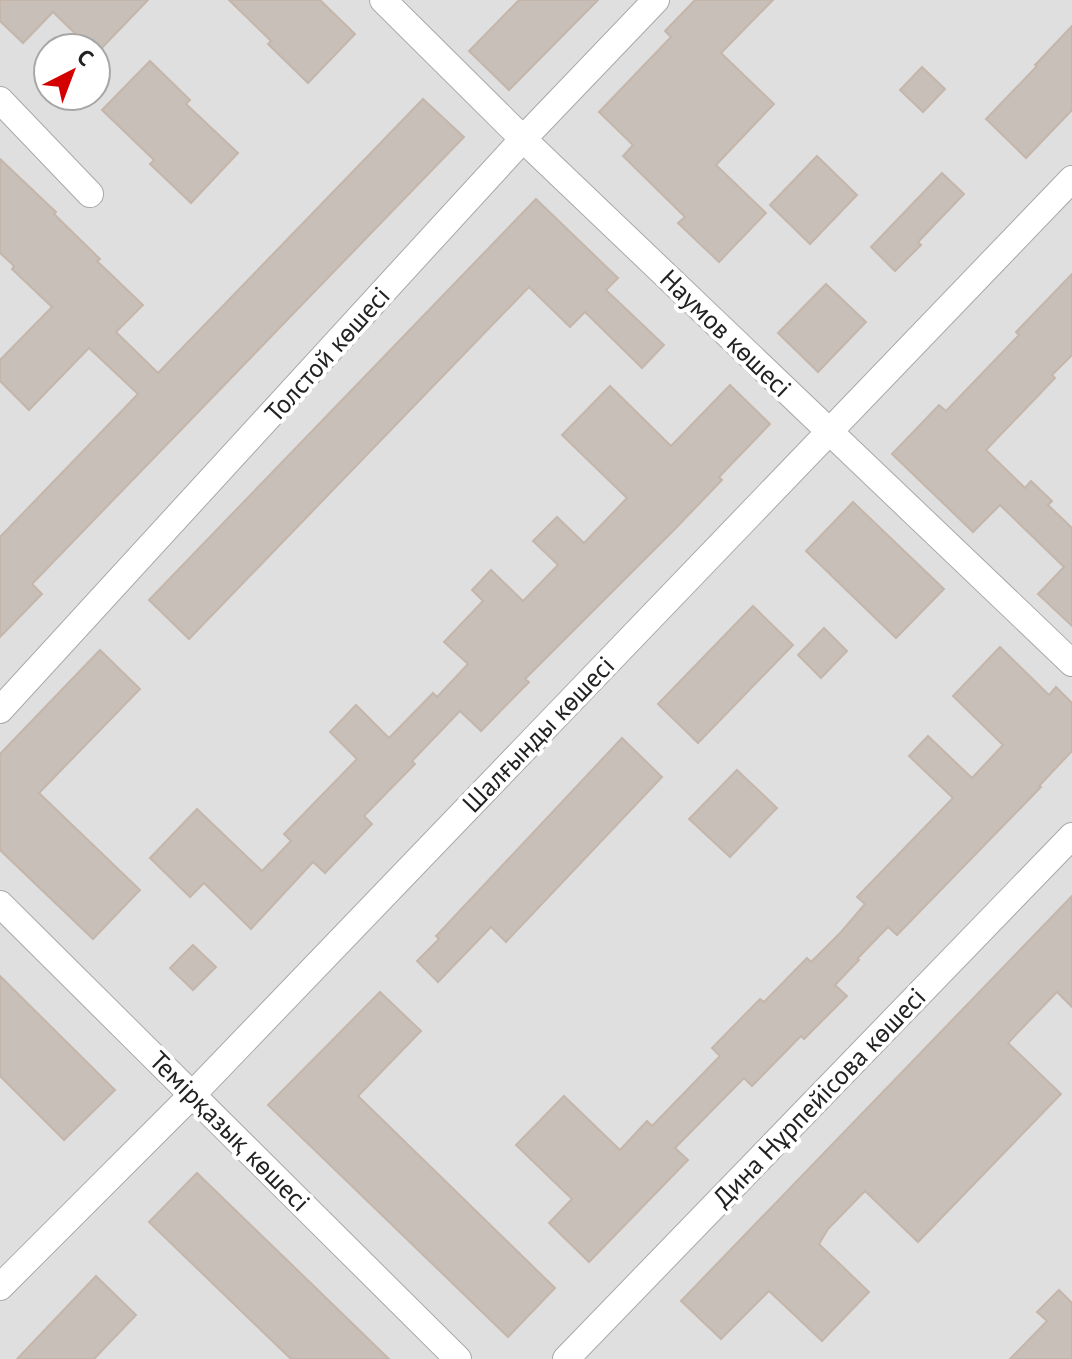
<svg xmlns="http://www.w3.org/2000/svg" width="1072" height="1359" viewBox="0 0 1072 1359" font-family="'PT Sans',sans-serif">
	<rect width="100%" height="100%" fill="#f2efe9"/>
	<!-- residential -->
	<path fill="#e0dfdf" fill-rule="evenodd" d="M0,0h1072v1359h-1072zM48,48h48v48h-48z"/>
	<!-- building -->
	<g fill="#c7bfb8" stroke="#c4b6ab" stroke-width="2">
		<polygon points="0,0 148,0 96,54 96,48 90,48 53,12 23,43 0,21"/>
		<polygon points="229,0 320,0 355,34 308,83 268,44 271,41"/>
		<polygon points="519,0 598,0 509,90 469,51"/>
		<polygon points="695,0 773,0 721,53 774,104 716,165 766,213 719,262 678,223 685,217 623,156 633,145 599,112 671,37 665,31"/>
		<polygon points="1072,26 1072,110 1026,158 986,119 1037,66 1035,65"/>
		<polygon points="150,61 190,100 186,104 238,153 191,203 150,164 154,160 102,110"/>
		<polygon points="922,67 945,89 923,112 900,90"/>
		<polygon points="423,99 464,137 32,584 42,594 0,637 0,537 138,394 89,348 29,410 0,381 0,360 52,307 12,269 14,266 0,253 0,159 56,212 54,214 100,259 97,261 143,305 116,332 158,373"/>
		<polygon points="817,156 857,195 810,244 770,205"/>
		<polygon points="942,173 964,194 918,242 921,245 895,271 871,247"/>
		<polygon points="536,199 618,278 606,290 664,345 642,368 585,312 570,327 529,287 189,639 149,600"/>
		<polygon points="1072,274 1072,355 1052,375 1055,378 986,450 1025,488 1031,481 1052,501 1048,505 1072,528 1072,626 1038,594 1064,567 1000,505 973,532 892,454 939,405 946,411 1019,335 1016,332"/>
		<polygon points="826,284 866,322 818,372 778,333"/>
		<polygon points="730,385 770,424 719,477 722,480 673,531 525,679 529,682 481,731 460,711 412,761 415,764 364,816 372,824 325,873 313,862 251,929 204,883 190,897 150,858 197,809 262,871 291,841 284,834 357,759 330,732 356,705 389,738 433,693 437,697 468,664 444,642 483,601 472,590 491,570 523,601 558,565 533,541 557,517 584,543 627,498 562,435 610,386 671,446"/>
		<polygon points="853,502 944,589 896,638 806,551"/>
		<polygon points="753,606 793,645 698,743 658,704"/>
		<polygon points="824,628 847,651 821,678 798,655"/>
		<polygon points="1000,647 1049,695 1056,687 1072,703 1072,751 1039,786 1041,787 897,935 888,927 857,959 859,960 835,985 847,996 804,1039 801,1036 752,1086 744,1078 675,1148 688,1160 589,1262 549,1223 572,1199 516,1145 564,1096 620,1150 647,1121 652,1126 720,1056 712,1048 760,999 764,1002 807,958 811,962 841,932 865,904 857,897 953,798 909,756 928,736 972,778 1003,745 953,696"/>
		<polygon points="100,650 140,689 39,793 140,890 93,939 0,850 0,754"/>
		<polygon points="622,738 662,777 506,942 491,927 438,982 417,961 439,939 436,936"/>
		<polygon points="737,770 777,808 730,857 689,819"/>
		<polygon points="1072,896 1072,1007 1057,992 1008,1043 1061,1094 918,1242 865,1191 828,1229 819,1244 869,1292 822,1341 769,1291 721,1339 681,1301"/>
		<polygon points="193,945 216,967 193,990 170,968"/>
		<polygon points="0,976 115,1090 64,1140 0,1076"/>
		<polygon points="380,992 421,1031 358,1096 555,1288 508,1337 268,1105"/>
		<polygon points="197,1173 321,1293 389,1359 291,1359 267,1336 149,1222"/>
		<polygon points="96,1276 136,1315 94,1359 17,1359"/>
		<polygon points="1059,1290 1072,1303 1072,1359 1010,1359 1047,1321 1037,1312"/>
	</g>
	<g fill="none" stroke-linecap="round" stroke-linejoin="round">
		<defs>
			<g id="street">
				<polyline points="383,0 523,139 1072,663"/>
				<polyline points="0,100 90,194"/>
				<polyline points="0,710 523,139 656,0"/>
				<polyline points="0,904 458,1359"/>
				<polyline points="0,1287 193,1094 1072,179"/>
				<polyline points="566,1359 1072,836"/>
			</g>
		</defs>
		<!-- street casing -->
		<use href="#street" stroke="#a9a9a9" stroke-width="28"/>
		<!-- street -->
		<use href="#street" stroke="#fff" stroke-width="26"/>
	</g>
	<g text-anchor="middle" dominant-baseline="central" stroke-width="8" stroke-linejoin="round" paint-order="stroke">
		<!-- street labels -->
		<g font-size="26" fill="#222" stroke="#fff">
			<text transform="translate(726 333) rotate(44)">Наумов көшесі</text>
			<text transform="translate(327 354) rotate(-48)">Толстой көшесі</text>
			<text transform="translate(538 734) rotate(-46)">Шалғынды көшесі</text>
			<text transform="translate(819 1097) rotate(-46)">Дина Нұрпейісова көшесі</text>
			<text transform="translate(230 1131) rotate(45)">Темірқазық көшесі</text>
		</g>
	</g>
	<!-- north arrow -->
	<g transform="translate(72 72) rotate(42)"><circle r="38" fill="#ffffff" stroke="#a7a7a7" stroke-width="2"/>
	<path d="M0-6L14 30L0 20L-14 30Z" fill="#d40000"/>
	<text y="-12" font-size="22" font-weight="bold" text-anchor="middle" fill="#222222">С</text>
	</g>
</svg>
